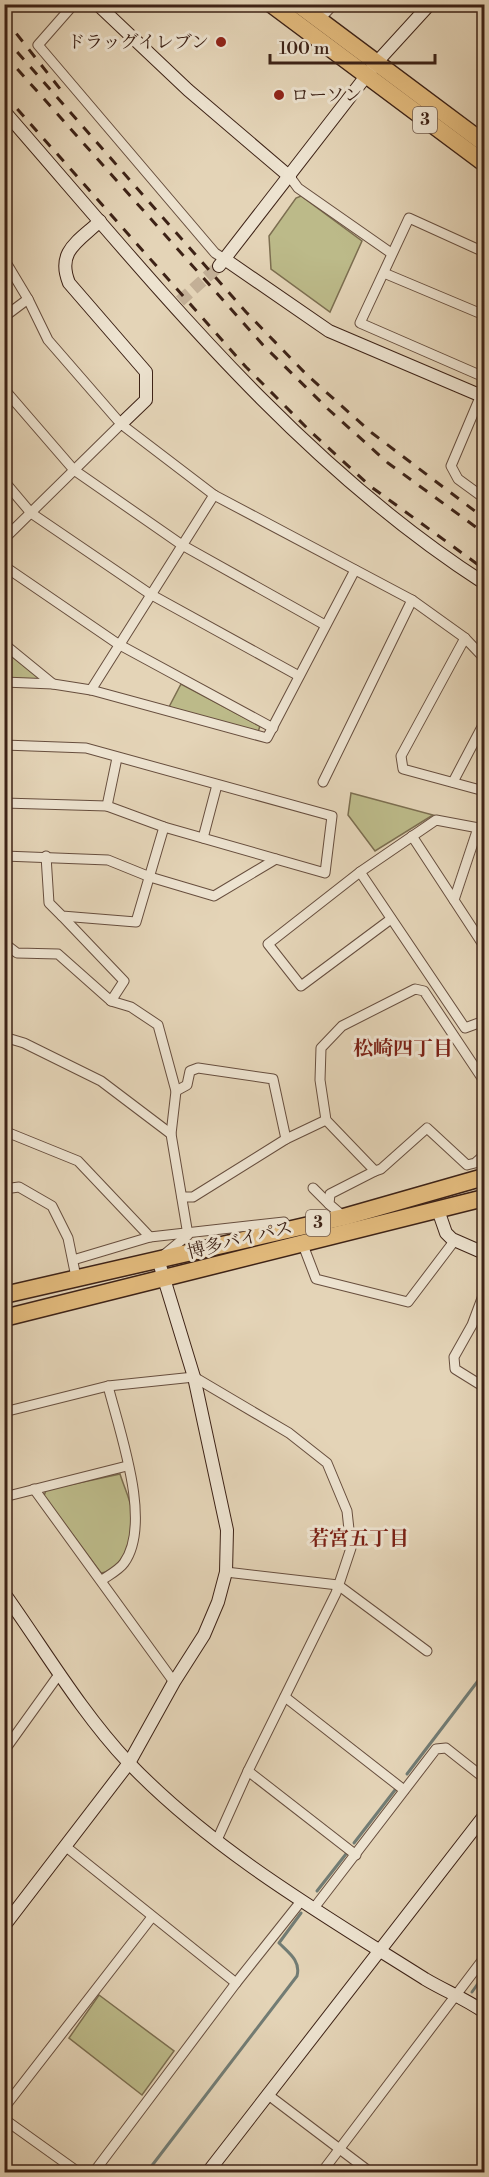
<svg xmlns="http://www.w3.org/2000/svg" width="489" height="2177" viewBox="0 0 489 2177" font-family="'Libre Bodoni','Noto Serif JP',serif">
	<rect width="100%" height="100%" fill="#e4d4b7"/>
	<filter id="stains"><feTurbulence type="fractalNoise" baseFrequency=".00333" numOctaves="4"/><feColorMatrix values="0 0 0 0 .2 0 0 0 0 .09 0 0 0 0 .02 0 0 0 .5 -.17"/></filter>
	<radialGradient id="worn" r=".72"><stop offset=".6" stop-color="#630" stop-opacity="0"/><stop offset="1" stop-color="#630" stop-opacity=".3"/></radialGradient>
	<!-- green -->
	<g fill="#bcba89" stroke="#7c6e50" stroke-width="1.5">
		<polygon points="301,196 362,241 330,312 271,269 269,236 296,198"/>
		<polygon points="5,651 42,680 5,679"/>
		<polygon points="181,684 260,726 258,732 169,707"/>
		<polygon points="351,793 433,815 375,851 348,815"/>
		<path d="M120,1474c4,13 11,27 13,41 2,19 -10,56 -32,58l-57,-77 2,-6z"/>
		<polygon points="99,1995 174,2051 142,2095 69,2038"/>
	</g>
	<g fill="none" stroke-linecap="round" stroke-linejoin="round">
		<!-- stream -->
		<g stroke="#727c74" stroke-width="3">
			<polyline points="407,1774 484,1673"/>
			<polyline points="354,1843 395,1790"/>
			<polyline points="317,1891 346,1854"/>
			<polyline points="472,1992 484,1975"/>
			<path d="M147,2172l150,-196c4,-15 -8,-23 -18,-33l22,-30"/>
		</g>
		<!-- secondary-tunnel -->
		<polyline stroke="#c3b097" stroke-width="12" stroke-dasharray="12 6" stroke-linecap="butt" points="180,301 219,266"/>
		<defs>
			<g id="street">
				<polyline points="74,4 38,45 215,253 226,260"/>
				<polyline points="319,20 334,4"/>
				<polyline points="290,177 298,188 391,253"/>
				<polyline points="484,252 409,218 360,323 484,377"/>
				<polyline points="4,259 28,299 48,340 121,424 214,495 412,600 465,638 484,658"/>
				<polyline points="384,273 484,315"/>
				<polyline points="4,317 28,299"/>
				<polyline points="4,389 74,470 182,545 325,625"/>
				<polyline points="481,395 451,466 458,479 484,498"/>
				<polyline points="4,481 31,513 150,594 299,676"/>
				<polyline points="4,539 121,424"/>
				<polyline points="4,566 118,644 273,728"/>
				<polyline points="465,638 401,756 403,769 484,791"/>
				<polyline points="4,644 53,684"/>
				<polyline points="4,682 53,684 91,690 267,738 355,570"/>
				<polyline points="91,690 214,495"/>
				<polyline points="4,745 86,748 332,816 325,873 164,827 107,806 4,803"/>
				<polyline points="323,782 412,600"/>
				<polyline points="453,782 484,723"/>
				<polyline points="107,806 117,758"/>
				<polyline points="412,836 484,946"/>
				<polyline points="203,838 217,785"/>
				<polyline points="4,856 108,860 150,877 214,896 276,859"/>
				<polyline points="46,856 49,903 62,916 136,922 164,827"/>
				<polyline points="360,872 465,1028 484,1021"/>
				<polyline points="454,900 478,828"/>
				<polyline points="62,916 124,981 111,1001"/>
				<polyline points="391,919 301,986 268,944 360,872 436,820 484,829"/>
				<polyline points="4,943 17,953 58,954 111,1001 131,1007 158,1025 176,1091 171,1134 188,1235 165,1254"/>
				<polyline points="4,1037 24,1043 101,1081 171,1134"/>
				<polyline points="484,1081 424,991 415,989 342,1026 321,1048 320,1080 326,1120 375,1171 381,1169 427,1128 467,1165 475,1163 484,1155"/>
				<polyline points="176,1091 187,1085 190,1071 198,1068 273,1079 286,1139"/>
				<polyline points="4,1131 78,1161 150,1237"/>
				<polyline points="313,1188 329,1204"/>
				<polyline points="4,1189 19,1187 52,1206 68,1238 76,1277"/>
				<polyline points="182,1197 193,1197 286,1139 326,1120"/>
				<polyline points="344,1217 329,1204 330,1194 375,1171"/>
				<polyline points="303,1245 316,1279 408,1302 455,1240"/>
				<polyline points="73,1260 150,1237 284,1222"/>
				<polyline points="484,1293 472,1325 454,1357 455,1369 484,1387"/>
				<polyline points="4,1412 108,1386 194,1377 289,1433 327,1463 347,1511 351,1548 336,1593 248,1771 217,1840"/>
				<polyline points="34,1489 174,1682"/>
				<polyline points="4,1497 127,1466"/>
				<polyline points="226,1572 338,1585 427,1651"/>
				<path d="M102,1580c7,-5 17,-10 22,-17 29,-40 -5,-133 -16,-177"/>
				<polyline points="285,1697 404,1790"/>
				<polyline points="4,1751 60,1673"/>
				<polyline points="248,1771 356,1855"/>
				<polyline points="65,1846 236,1983"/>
				<polyline points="314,1908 436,1749 446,1748 484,1778"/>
				<polyline points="267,2094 370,2172"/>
				<polyline points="4,2108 152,1917"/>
				<polyline points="4,2119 78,2172"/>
				<polyline points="94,2172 236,1983 302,1900"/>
				<polyline points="322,2172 484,1958"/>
			</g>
			<g id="secondary">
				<polyline points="97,4 188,90 290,177"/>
				<path d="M4,111c148,169 289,349 480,472"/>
				<path d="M100,221c-21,20 -44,30 -31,62l77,89v28l-25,24"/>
				<polyline points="226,260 329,331 484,397"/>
				<polyline points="219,266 377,62 430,4"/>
				<polyline points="438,1210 446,1233 452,1239 484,1253"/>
				<path d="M4,1593c40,56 77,119 124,169 84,88 194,152 297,217 20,12 41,20 59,33"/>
				<polyline points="4,1926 129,1763 174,1682 204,1635 218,1602 226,1572 227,1530 194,1377 158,1259"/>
				<polyline points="208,2172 484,1816"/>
			</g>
			<g id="highway">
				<polyline points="271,4 484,163"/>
				<polyline points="298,4 484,143"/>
				<polyline points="4,1295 344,1217 484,1177"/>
				<polyline points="4,1318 484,1198"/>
			</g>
		</defs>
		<!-- street casing -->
		<use href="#street" stroke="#674e3e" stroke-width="11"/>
		<!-- secondary casing -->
		<use href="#secondary" stroke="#3d2216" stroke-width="14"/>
		<!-- highway casing -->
		<use href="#highway" stroke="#3d2216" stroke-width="19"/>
		<!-- street -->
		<use href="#street" stroke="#ede3d0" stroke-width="9"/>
		<!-- secondary -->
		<use href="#secondary" stroke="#ede3d0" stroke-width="12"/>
		<!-- highway -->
		<use href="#highway" stroke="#e2ba7c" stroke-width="16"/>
		<!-- rail -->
		<g stroke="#3d2216" stroke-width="3" stroke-dasharray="10 10" stroke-linecap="butt">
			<polyline points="4,18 61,90"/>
			<polyline points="4,37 246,312 307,375 372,433 484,518"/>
			<polyline points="4,54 263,345 328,409 388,463 484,533"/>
			<polyline points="4,94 246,367 311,432 370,486 484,569"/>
		</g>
	</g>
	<!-- markers -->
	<g fill="#8f2418" stroke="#ede3d0" stroke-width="2">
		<circle cx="221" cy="42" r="6"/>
		<circle cx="279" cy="95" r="6"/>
	</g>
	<g text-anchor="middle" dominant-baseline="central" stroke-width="6" stroke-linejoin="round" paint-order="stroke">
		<!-- shield labels -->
		<g fill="#ede3d0" stroke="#725c4e" stroke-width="1.5">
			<rect x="413" y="107" width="24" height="26" rx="4.5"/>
			<rect x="306" y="1210" width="24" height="26" rx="4.5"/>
		</g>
		<g font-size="16" font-weight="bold" fill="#3d2216">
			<text x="425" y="120">3</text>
			<text x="318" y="1223">3</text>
		</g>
		<!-- poi labels -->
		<g font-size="18" fill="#3d2216" stroke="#ede3d0" text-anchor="end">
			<text x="209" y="42">ドラッグイレブン</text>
			<text x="291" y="95" text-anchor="start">ローソン</text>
		</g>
		<!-- street labels -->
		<g font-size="18" fill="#3d2216" stroke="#ede3d0">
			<text transform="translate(240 1240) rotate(-14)">博多バイパス</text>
		</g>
		<!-- neighbourhood labels -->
		<g font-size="20" font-weight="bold" fill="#7a1f14" stroke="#ede3d0">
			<text x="403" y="1049">松崎四丁目</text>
			<text x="359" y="1539">若宮五丁目</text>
		</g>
	</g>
	<!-- margin -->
	<rect width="489" height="2177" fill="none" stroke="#e4d4b7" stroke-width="24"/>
	<rect x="6" y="6" width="477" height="2165" fill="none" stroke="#3d2216" stroke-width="3"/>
	<rect x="12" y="12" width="465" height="2153" fill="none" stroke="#3d2216" stroke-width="1.5"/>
	<!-- scale -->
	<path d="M270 54v9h165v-9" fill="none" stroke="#3d2216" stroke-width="3"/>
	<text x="279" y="54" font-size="18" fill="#3d2216" stroke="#ede3d0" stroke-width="4.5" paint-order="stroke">100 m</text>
	<rect width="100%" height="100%" filter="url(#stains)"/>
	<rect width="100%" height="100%" fill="url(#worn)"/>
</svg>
